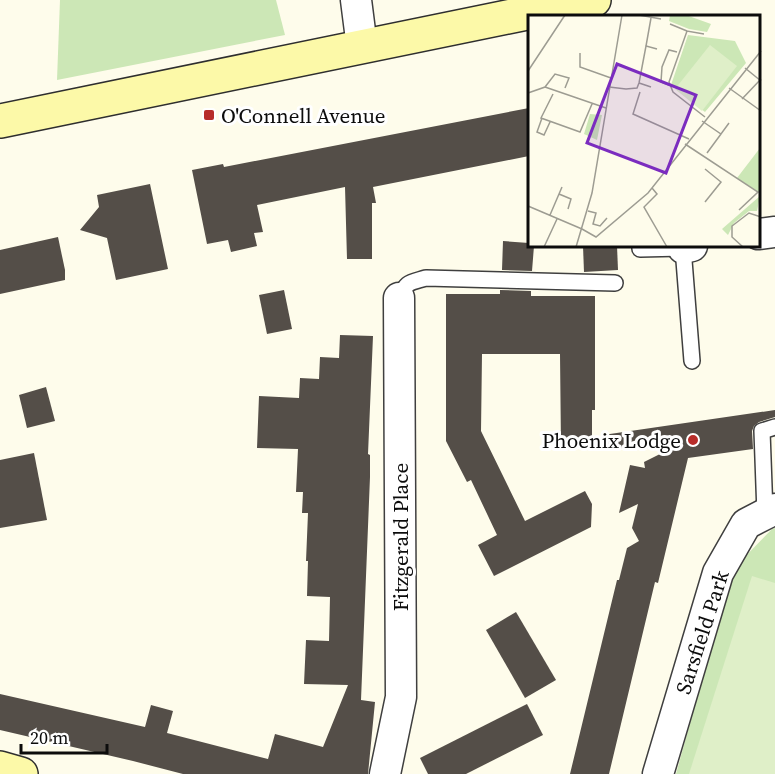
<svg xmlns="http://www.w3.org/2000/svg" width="775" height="774" viewBox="0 0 775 774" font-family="'Source Serif 4',serif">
	<rect width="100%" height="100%" fill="#fefceb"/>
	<!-- green -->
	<g fill="#cce7b6">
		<polygon points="60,0 276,0 285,35 57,80"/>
		<polygon points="775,528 775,774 676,774 732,570 772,529"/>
	</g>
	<!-- pitch -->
	<polygon fill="#dfefc8" points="752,576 775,583 775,774 689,774"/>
	<!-- building -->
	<g fill="#544e48">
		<polygon points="529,108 529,156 373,187 376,203 372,203 372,259 347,259 345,187 257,205 263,232 254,233 257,246 231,252 228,240 207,244 192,170 223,164 224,167"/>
		<polygon points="150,184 168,269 116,280 107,238 80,230 99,207 97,195"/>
		<polygon points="58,237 65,270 65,280 0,294 0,250"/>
		<polygon points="503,241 529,243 529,246 534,246 532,271 502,270"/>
		<polygon points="583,246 617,246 618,270 584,272"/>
		<polygon points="284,290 292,329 267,334 259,295"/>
		<polygon points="500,290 531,291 531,296 595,296 595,410 592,410 592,448 561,448 560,354 482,354 481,431 525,521 585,491 592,504 591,527 494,576 478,545 497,535 471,480 467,482 446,441 446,294 500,294"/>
		<polygon points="340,335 373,336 368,454 370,455 370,477 361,700 375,702 368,774 183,774 133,761 0,730 0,694 145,727 151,705 173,711 167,733 268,759 275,734 323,747 348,685 304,684 306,640 329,641 330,597 307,596 308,561 306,561 308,513 302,513 303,492 296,492 298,449 257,448 259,396 299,398 300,378 319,379 320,357 339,358"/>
		<polygon points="46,387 55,421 27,428 19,395"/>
		<polygon points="775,410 775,417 759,422 754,426 752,431 753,449 688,458 658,583 655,582 609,774 570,774 617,580 619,580 627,548 639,541 632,528 638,504 619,513 630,465 645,468 644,462 670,449 604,448 603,435"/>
		<polygon points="34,453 47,520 0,528 0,460"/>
		<polygon points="516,612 556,680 525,698 486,630"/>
		<polygon points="527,704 543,735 466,774 428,774 420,758"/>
	</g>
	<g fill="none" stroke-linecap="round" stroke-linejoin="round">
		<defs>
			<g id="service">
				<polyline points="640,246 640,249 683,248 692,361"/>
				<path d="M399,298c8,-17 10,-15 27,-20l189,5"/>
				<polyline points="765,514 762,431 775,427"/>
			</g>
			<g id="minor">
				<polyline points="356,0 362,47"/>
				<polyline points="758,234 775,232"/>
				<polyline points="683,248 692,246"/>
				<polyline points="385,774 401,697 399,298"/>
				<polyline points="658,774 718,573 746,524 775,509"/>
			</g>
			<g id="secondary">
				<polyline points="0,121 551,8 594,0"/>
				<polyline points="0,768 21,774"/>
			</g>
		</defs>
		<!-- service casing -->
		<use href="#service" stroke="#3f3f3f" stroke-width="18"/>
		<!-- minor casing -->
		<use href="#minor" stroke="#3f3f3f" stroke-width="33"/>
		<!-- secondary casing -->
		<use href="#secondary" stroke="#2e2e2e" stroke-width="36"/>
		<!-- service -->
		<use href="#service" stroke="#fff" stroke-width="15"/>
		<!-- minor -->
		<use href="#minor" stroke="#fff" stroke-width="30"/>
		<!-- secondary -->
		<use href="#secondary" stroke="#fcf9a8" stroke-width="33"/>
	</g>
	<!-- markers -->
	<g fill="#b72c29" stroke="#fff" stroke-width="2">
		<rect x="203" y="109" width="12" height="12" rx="3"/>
		<circle cx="693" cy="440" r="6"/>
	</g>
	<g text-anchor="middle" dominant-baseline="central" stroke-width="6" stroke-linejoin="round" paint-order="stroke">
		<!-- poi labels -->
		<g font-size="21" fill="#0c0c0c" stroke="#fff" text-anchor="start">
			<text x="221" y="115">O'Connell Avenue</text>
			<text x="681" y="440" text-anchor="end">Phoenix Lodge</text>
		</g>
		<!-- street labels -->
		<g font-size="21" fill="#0c0c0c" stroke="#fff">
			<text transform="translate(400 537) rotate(-90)">Fitzgerald Place</text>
			<text transform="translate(702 632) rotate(-72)">Sarsfield Park</text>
		</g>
	</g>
	<!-- overview -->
	<g transform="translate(528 15)">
		<rect width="232" height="232" fill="#fefceb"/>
		<path d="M142,0h16l25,9 -4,8 -18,-3 -20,-8zM160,20l47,6 11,22 -41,49 -34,-27zM62,99l12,1 -5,25 -13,-6zM232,133v45l-23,-15zM232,181l-3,15h-8l-15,12 -6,12 -6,-6z" fill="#cce7b6"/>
		<path d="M182,30l27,21 -35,45 -27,-22z" fill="#dfefc8"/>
		<path fill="none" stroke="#9d9c92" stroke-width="1.5" d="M111,0l22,4M123,3l-5,28 11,3M142,9l17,7M176,19l-17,-3 -18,51 4,10 32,25M52,38v14l31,11M217,53l16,13M0,56l37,-56M111,68l7,-37M141,70l-8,-3 1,-15 7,-17 8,2M17,72l61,21M81,72l17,2 11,-1 2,-5 12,4M201,73l32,23M112,77l-7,22 56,25M0,78l17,-6 10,-13 14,4 -4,10M25,79l-12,24 39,14 12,-28M214,84l19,-20M14,103l-5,14 7,3 6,-13M174,106l19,13 8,-11M157,129l73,48 -19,18M179,138l14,-19M124,173l5,6 -13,13 23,40M31,179l12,5 -3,10M177,187l16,-20 -16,-13M0,191l54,23M60,196l8,2 -3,11 7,2 7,-8M22,200l12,-28M54,214l14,8 52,-44 113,-142M16,232l13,-28M48,232l16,-54 30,-178M215,232l-11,-10v-11l17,-13 12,4"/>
		<path fill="#7b2cbf" fill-opacity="0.15" stroke="#7b2cbf" stroke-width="3" d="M89,49l79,31 -30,78 -79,-30z"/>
		<rect width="232" height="232" fill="none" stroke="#0c0c0c" stroke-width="3"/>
	</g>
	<!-- scale -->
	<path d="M21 744v9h86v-9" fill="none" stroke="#0c0c0c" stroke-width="3"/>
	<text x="30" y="744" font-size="18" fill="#0c0c0c" stroke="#ffffff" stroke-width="4.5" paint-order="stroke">20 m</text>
</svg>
